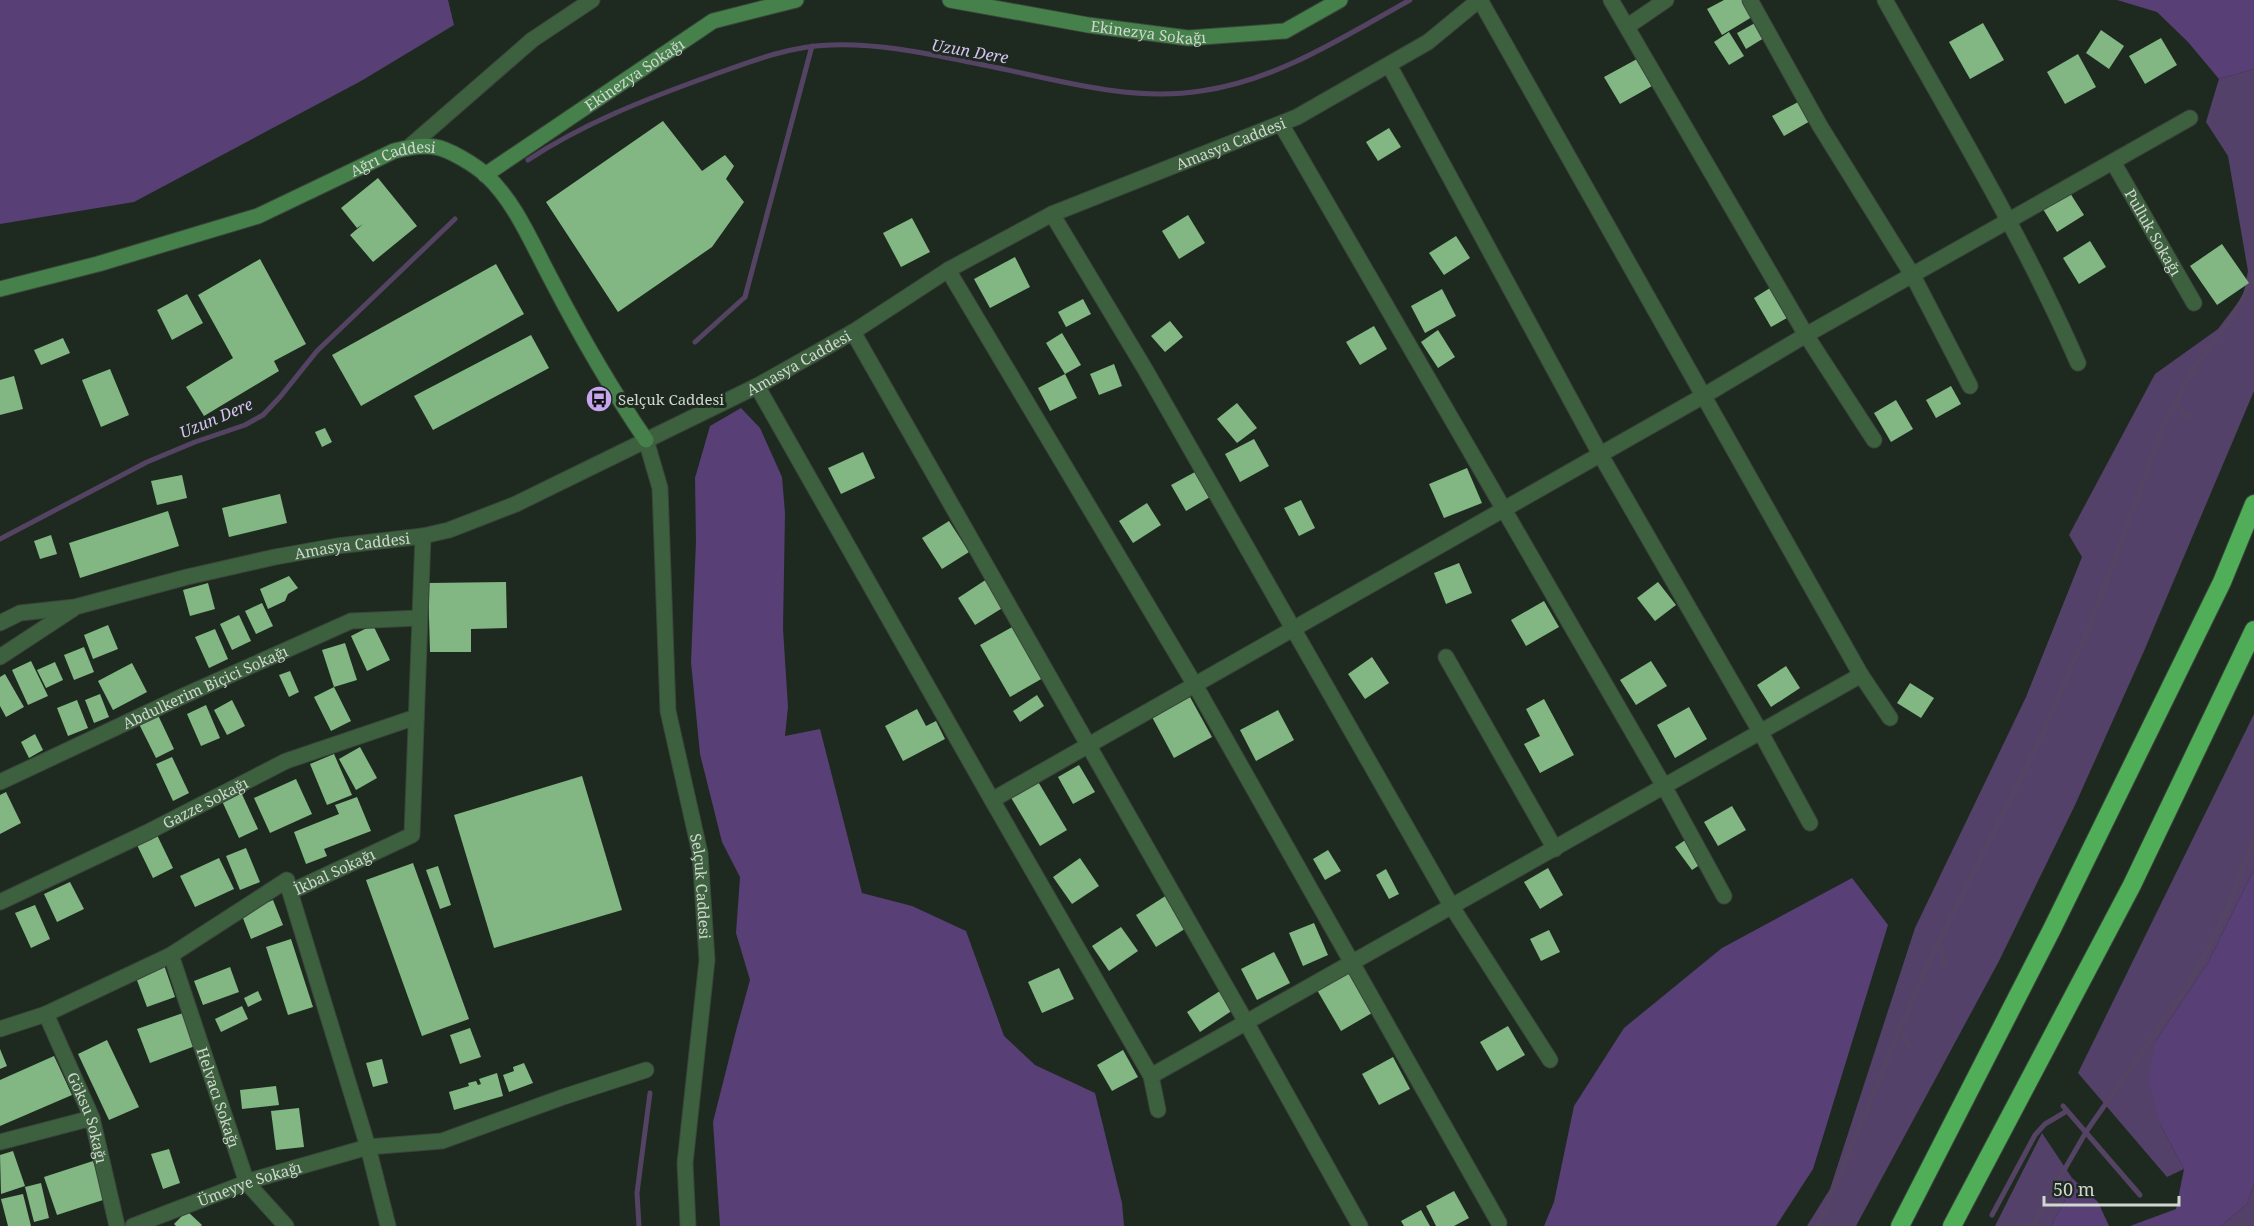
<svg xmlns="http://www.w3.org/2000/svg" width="2254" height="1226" viewBox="0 0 2254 1226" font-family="'Noto Serif',serif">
	<rect width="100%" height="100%" fill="#1e2a1f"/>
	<!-- green -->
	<g fill="#54416a">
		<polygon points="2254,69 2254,391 2144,651 2075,805 1999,961 1856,1226 1807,1226 1830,1189 1915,928 2026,697 2082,557 2069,535 2155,374 2218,329 2243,296 2248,271 2228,156 2206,122 2219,79"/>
		<polygon points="2254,714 2254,869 2208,963 2155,1042 2160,1124 2184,1169 2167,1177 2078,1073"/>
		<polygon points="2042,1133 2072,1178 2064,1202 2051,1226 1995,1226"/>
		<polygon points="2254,1184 2254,1226 2221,1226 2247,1204"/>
	</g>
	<!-- forest -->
	<g fill="#583f75">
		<polygon points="0,0 448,0 454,25 361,81 134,202 0,224"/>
		<polygon points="2117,0 2254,0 2254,69 2219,79 2188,42 2157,12"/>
		<polygon points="741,408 760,428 782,477 785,513 783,629 788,707 785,736 820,729 862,893 912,906 966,931 1004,1036 1035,1065 1095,1093 1122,1203 1124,1226 720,1226 713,1122 737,1027 750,980 736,933 740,877 722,842 700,754 691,662 696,541 695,478 710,426"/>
		<polygon points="2254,869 2254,1184 2247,1204 2221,1226 2130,1226 2176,1209 2184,1169 2160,1124 2149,1080 2155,1042 2208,963"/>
		<polygon points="1852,878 1888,925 1813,1169 1776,1226 1544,1226 1554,1202 1574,1106 1624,1028 1722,948"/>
		<polygon points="2072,1178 2098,1202 2109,1226 2051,1226 2064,1202"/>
	</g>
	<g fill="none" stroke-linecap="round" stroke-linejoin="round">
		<!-- stream -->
		<g stroke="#554364" stroke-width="5">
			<path d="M528,160c56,-37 118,-61 182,-84 39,-14 79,-30 121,-31 53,-2 107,11 158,21 69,14 141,36 212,25 77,-11 142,-54 209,-91"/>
			<polyline points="695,342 745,297 812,46"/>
			<polyline points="2177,405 2191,418"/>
			<polyline points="0,539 147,462 195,442 245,425 263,415 280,397 317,351 455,219"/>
			<polyline points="1940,943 1945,968"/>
			<polyline points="1899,1028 1909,1047"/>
			<polyline points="2063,1106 2140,1195"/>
			<polyline points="1992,1215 2035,1135 2045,1124 2067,1111"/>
			<polyline points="639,1226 637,1193 650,1093"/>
			<path d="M1818,1226l110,-263 113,-226 52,-119 74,-201c10,-12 13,-24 20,-37 21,-36 54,-66 67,-106"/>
			<polyline points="2032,1226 2086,1132 2187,987 2209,948 2229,905 2254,838"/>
		</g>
	</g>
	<!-- building -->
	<g fill="#82b784">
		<polygon points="1724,0 1742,0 1752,17 1722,35 1707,9"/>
		<polygon points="1755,23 1764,38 1746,49 1737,33"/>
		<polygon points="1983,23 2004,60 1970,79 1949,42"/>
		<polygon points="2101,30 2124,46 2109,69 2086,53"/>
		<polygon points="1729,32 1744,56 1729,65 1714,42"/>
		<polygon points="2161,38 2177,65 2145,84 2129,56"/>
		<polygon points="2078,54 2096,87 2065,104 2047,72"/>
		<polygon points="1637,59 1652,86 1620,104 1604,77"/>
		<polygon points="1800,101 1812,120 1784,136 1772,116"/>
		<polygon points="663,121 702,171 725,155 734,166 726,179 744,202 712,247 618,312 546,202"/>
		<polygon points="1389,128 1401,147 1378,161 1366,142"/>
		<polygon points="378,178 417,226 373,262 350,235 363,224 357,228 341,208"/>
		<polygon points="2070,193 2084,215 2057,232 2043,209"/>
		<polygon points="1188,215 1205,243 1179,259 1162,231"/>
		<polygon points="912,218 930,252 901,267 883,233"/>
		<polygon points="1456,236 1470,258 1444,275 1429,253"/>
		<polygon points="2090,241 2106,267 2079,284 2063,258"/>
		<polygon points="2222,244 2249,283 2217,305 2190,266"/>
		<polygon points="1015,257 1030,287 990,308 974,279"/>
		<polygon points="260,259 306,344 274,361 279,371 204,416 186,387 233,358 198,295"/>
		<polygon points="496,264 524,314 361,406 332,355"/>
		<polygon points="1770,288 1787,318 1771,327 1754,298"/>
		<polygon points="1442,289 1456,316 1425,333 1411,306"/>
		<polygon points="187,294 203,323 172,340 157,310"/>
		<polygon points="1083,299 1091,314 1066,327 1058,312"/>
		<polygon points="1170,321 1183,337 1165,352 1151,336"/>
		<polygon points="1374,326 1387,349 1360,365 1346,342"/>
		<polygon points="1438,330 1455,357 1438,368 1421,342"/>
		<polygon points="1062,333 1081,365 1065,374 1046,343"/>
		<polygon points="531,335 549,368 433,430 414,396"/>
		<polygon points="63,338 70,353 41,365 34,350"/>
		<polygon points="1114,364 1122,386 1099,395 1090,374"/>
		<polygon points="110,369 129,415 101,427 82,380"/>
		<polygon points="1065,374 1077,398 1050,411 1038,388"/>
		<polygon points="14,376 23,409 0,415 0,380"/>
		<polygon points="1951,386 1961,404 1936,418 1926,400"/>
		<polygon points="1896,400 1913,429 1891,442 1874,413"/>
		<polygon points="1237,403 1257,428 1237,443 1217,419"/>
		<polygon points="325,428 332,442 322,447 315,432"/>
		<polygon points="1254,439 1269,466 1240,482 1225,454"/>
		<polygon points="863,452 875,478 841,494 828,468"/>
		<polygon points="1467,468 1482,503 1444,518 1429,484"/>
		<polygon points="1195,472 1210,497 1186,511 1171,485"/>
		<polygon points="182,475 187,498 157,505 151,481"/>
		<polygon points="280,494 287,523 229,537 222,508"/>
		<polygon points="1301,500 1315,528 1299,536 1284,508"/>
		<polygon points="1147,503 1161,525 1133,543 1119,521"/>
		<polygon points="168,511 179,546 80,578 69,543"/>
		<polygon points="949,521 969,552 942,569 922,538"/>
		<polygon points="51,535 57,554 40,559 34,541"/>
		<polygon points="1459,563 1472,593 1446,604 1434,573"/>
		<polygon points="289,576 298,588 288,594 285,601 268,609 260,589"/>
		<polygon points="987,579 1004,607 975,625 958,598"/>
		<polygon points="506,582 507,628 471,629 471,652 430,652 428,583"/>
		<polygon points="1658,582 1676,605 1655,621 1637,598"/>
		<polygon points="208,583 215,609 190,616 183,590"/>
		<polygon points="1544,601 1559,627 1526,646 1511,620"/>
		<polygon points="262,603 273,626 256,634 245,611"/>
		<polygon points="239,615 251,641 232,650 220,624"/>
		<polygon points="108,625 118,649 93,659 84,635"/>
		<polygon points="373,625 390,660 367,671 351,636"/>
		<polygon points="1014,626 1043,678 1010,697 980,645"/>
		<polygon points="215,629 228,659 209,668 195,637"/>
		<polygon points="345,643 357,680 334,687 322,650"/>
		<polygon points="84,647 94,672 74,680 64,655"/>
		<polygon points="1372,657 1389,683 1365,699 1348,674"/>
		<polygon points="31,661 48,696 28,705 12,670"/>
		<polygon points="1651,661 1667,686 1636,705 1620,680"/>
		<polygon points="55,662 63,680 46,688 37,670"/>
		<polygon points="132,663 147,692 113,710 98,681"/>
		<polygon points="1786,666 1800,688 1771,707 1757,685"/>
		<polygon points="290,671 299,692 289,697 279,675"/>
		<polygon points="5,674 24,707 6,717 0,706 0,677"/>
		<polygon points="1910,683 1934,698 1921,718 1897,703"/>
		<polygon points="334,687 351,721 331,731 314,697"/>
		<polygon points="100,694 109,717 94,723 85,700"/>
		<polygon points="1037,695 1044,706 1020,722 1013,711"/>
		<polygon points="1190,697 1212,737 1174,758 1152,717"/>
		<polygon points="1544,699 1574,755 1540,773 1524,744 1540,736 1526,709"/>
		<polygon points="77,700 88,728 68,736 57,708"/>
		<polygon points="232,700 245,726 227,735 214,710"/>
		<polygon points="206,705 220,738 201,746 187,714"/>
		<polygon points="1689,707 1707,739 1675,758 1657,725"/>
		<polygon points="917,709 926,726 936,721 945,739 903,761 885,726"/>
		<polygon points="1278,710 1294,740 1256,761 1240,730"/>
		<polygon points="157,713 174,749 156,758 138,722"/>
		<polygon points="35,734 43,750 29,758 21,742"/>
		<polygon points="360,747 377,778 356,790 339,759"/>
		<polygon points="334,754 352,795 327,805 310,764"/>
		<polygon points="172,757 189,793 173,801 156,764"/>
		<polygon points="1079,765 1095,792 1073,804 1058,777"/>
		<polygon points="582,776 622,910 494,948 454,815"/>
		<polygon points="296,779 312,814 270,833 254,798"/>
		<polygon points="1037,780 1067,830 1040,846 1010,796"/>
		<polygon points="6,792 21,823 0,834 0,795"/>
		<polygon points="241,792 258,829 239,838 222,801"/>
		<polygon points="357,797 371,831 324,849 327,856 306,864 294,832 339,814 335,805"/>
		<polygon points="1732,806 1746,830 1718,846 1704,822"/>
		<polygon points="157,835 173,868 153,878 137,845"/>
		<polygon points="1688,838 1704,862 1692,870 1675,847"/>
		<polygon points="246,848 260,882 240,890 226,856"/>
		<polygon points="1328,850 1341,871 1325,880 1313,859"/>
		<polygon points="219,858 234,889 195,907 180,876"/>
		<polygon points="1080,858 1099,886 1072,904 1053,877"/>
		<polygon points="413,863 469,1019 422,1036 366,880"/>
		<polygon points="438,866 451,905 440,909 426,870"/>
		<polygon points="1548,868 1563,895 1540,909 1524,882"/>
		<polygon points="1386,869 1399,894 1389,899 1376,875"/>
		<polygon points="70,882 84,909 57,922 44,894"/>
		<polygon points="1170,893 1191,925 1156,947 1136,915"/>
		<polygon points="273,900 283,925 251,939 241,913"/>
		<polygon points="35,905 50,939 31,948 15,913"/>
		<polygon points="1314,923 1328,955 1303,966 1289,933"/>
		<polygon points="1121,927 1138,951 1109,971 1092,946"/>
		<polygon points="1549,930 1560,952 1541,961 1530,939"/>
		<polygon points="291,939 313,1007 288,1015 266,947"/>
		<polygon points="1274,952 1290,983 1257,1000 1241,969"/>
		<polygon points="164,965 175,997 147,1007 135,975"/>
		<polygon points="230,967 239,992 203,1005 194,981"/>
		<polygon points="1059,968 1074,999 1042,1013 1028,982"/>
		<polygon points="1348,972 1372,1013 1341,1031 1317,990"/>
		<polygon points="258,991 262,1000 248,1007 244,998"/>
		<polygon points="1220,991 1233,1010 1200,1032 1187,1012"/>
		<polygon points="242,1006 248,1019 221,1032 215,1019"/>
		<polygon points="183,1013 195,1046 150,1063 137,1029"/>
		<polygon points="1508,1026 1525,1055 1497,1071 1480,1042"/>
		<polygon points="470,1028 481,1057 460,1064 450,1035"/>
		<polygon points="107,1040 139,1107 109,1120 78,1054"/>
		<polygon points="0,1049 7,1066 0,1069"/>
		<polygon points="1123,1050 1138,1077 1112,1091 1097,1065"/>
		<polygon points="54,1056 72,1095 0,1126 0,1080"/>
		<polygon points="1393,1057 1410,1089 1379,1105 1362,1074"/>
		<polygon points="382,1059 388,1083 373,1087 366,1063"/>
		<polygon points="524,1063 533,1083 509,1092 503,1075 514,1071 513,1067"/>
		<polygon points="497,1073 503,1096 454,1110 449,1092 469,1086 468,1083 476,1081 478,1085 481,1084 479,1079"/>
		<polygon points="276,1086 279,1105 242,1109 240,1090"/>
		<polygon points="299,1108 304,1147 276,1150 271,1111"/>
		<polygon points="169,1149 180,1183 163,1189 151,1154"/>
		<polygon points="13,1151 25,1186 1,1194 0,1155"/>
		<polygon points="93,1161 106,1199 57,1215 44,1177"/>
		<polygon points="41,1183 49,1218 34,1222 25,1187"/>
		<polygon points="1454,1191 1469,1218 1454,1226 1436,1226 1426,1206"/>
		<polygon points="23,1194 31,1226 8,1226 1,1199"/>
		<polygon points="1421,1210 1430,1226 1404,1226 1401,1221"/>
		<polygon points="187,1211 202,1225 201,1226 176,1226 174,1224"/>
	</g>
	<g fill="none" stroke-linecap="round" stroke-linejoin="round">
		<defs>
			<g id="minor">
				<polyline points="1480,0 1861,675 1890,718"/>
				<polyline points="1611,0 1806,335 1874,440"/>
				<polyline points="1750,0 1820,126 1913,276 1970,386"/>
				<path d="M1885,0c67,120 138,237 193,363"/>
				<polyline points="1628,26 1666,0"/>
				<polyline points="1389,65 1600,454 1761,733 1810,823"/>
				<polyline points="1281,124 1665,788 1724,896"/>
				<polyline points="408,148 532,40 592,0"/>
				<path id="s1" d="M2113,162l81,141"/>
				<polyline points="1052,214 1145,369 1452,907 1550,1060"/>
				<polyline points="948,270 1195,685 1499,1223"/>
				<polyline points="853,332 1246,1022 1360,1226"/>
				<polyline points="757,386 992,800 1151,1076 1158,1110"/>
				<polyline points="1446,657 1555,849"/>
				<path id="s2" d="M0,782l181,-85 170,-76 68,-3"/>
				<polyline points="992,800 1705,395 1806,335 2190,118"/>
				<polyline points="290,892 368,1147 388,1226"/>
				<path id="s3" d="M0,902l148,-70 138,-71 130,-44"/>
				<path id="s4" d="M171,955l76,228 39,43"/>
				<path id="s5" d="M46,1014l46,104 25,108"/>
				<path id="s6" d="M0,1029l46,-15 125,-59 116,-75 3,12 122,-57 11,-299"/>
				<polyline points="1151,1076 1861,675"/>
				<polyline points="0,1142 92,1118"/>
				<path id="s7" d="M133,1226l123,-47 112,-32 74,-6 121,-44 83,-27"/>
			</g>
			<g id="tertiary">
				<path id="s8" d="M646,440l14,48 8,223 32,142 7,107 -22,203 3,63"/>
				<path id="s9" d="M0,623l20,-10 55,-6 112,-30 88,-20 62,-11 86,-10 26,-6 67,-26 241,-118 96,-54 95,-62 104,-56 245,-97 131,-75 51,-42"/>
				<polyline points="0,657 73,609"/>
			</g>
			<g id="secondary">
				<path id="s10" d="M950,0l138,25 100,13 97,-7 55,-31"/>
				<path id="s11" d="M485,175l228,-154 83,-21"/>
				<path id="s12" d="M0,289l98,-25 160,-48 136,-65c12,-3 28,-6 41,-4 14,2 40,18 51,28 30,28 46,69 65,104 29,56 60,110 95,161"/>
			</g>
			<g id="motorway">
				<polyline points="1900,1226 2052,929 2222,582 2254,504"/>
				<polyline points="1952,1226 2132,885 2254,630"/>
			</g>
		</defs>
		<!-- minor casing -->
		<use href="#minor" stroke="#3a463b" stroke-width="17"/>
		<!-- tertiary casing -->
		<use href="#tertiary" stroke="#3a463b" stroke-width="17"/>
		<!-- secondary casing -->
		<use href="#secondary" stroke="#3a463b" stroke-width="17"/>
		<!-- motorway casing -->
		<use href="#motorway" stroke="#3a463b" stroke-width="20"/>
		<!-- minor -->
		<use href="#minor" stroke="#3d603e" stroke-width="15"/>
		<!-- tertiary -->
		<use href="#tertiary" stroke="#3d603e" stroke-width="15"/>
		<!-- secondary -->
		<use href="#secondary" stroke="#46804a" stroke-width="15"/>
		<!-- motorway -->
		<use href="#motorway" stroke="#50ae59" stroke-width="18"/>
	</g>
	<!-- icons -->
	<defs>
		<symbol id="bus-disc" viewBox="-11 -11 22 22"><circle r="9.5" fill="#c7a6ef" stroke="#1e2a1f"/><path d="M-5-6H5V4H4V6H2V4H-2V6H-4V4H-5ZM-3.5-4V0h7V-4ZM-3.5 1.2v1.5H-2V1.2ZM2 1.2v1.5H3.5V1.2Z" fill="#111"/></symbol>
	</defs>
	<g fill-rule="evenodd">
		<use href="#bus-disc" x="584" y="384" width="30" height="30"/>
	</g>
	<g text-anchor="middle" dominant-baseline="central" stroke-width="6" stroke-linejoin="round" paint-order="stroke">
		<!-- street labels -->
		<g font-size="15" fill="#d0d7d0" stroke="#1e2a1f">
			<text stroke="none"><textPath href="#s10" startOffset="201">Ekinezya Sokağı</textPath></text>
			<text stroke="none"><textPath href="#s11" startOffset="180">Ekinezya Sokağı</textPath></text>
			<text stroke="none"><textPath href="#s9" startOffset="1334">Amasya Caddesi</textPath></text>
			<text stroke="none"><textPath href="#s12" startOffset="416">Ağrı Caddesi</textPath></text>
			<text stroke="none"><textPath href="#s1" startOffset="81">Pulluk Sokağı</textPath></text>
			<text stroke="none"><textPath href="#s9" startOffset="848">Amasya Caddesi</textPath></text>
			<text stroke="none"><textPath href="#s9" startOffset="362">Amasya Caddesi</textPath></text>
			<text stroke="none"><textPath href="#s2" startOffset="226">Abdulkerim Biçici Sokağı</textPath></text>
			<text stroke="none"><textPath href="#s3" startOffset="228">Gazze Sokağı</textPath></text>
			<text stroke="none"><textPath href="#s6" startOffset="386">İkbal Sokağı</textPath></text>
			<text stroke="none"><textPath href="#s8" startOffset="452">Selçuk Caddesi</textPath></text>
			<text stroke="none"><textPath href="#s4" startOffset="150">Helvacı Sokağı</textPath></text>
			<text stroke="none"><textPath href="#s5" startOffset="112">Göksu Sokağı</textPath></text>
			<text stroke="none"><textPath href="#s7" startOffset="124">Ümeyye Sokağı</textPath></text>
		</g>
		<!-- poi labels -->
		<g font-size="15" fill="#d0d7d0" stroke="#1e2a1f" text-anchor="start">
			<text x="618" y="399">Selçuk Caddesi</text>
		</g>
		<!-- water labels -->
		<g font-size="16" font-style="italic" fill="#d6c1f3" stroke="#1e2a1f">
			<text transform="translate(970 51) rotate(10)">Uzun Dere</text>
			<text transform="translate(216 418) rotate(-23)">Uzun Dere</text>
		</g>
	</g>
	<!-- scale -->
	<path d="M2044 1196v9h135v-9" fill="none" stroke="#d0d7d0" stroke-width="3"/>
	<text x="2053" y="1196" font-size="18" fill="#d0d7d0" stroke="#1e2a1f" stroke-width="4.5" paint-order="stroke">50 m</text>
</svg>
